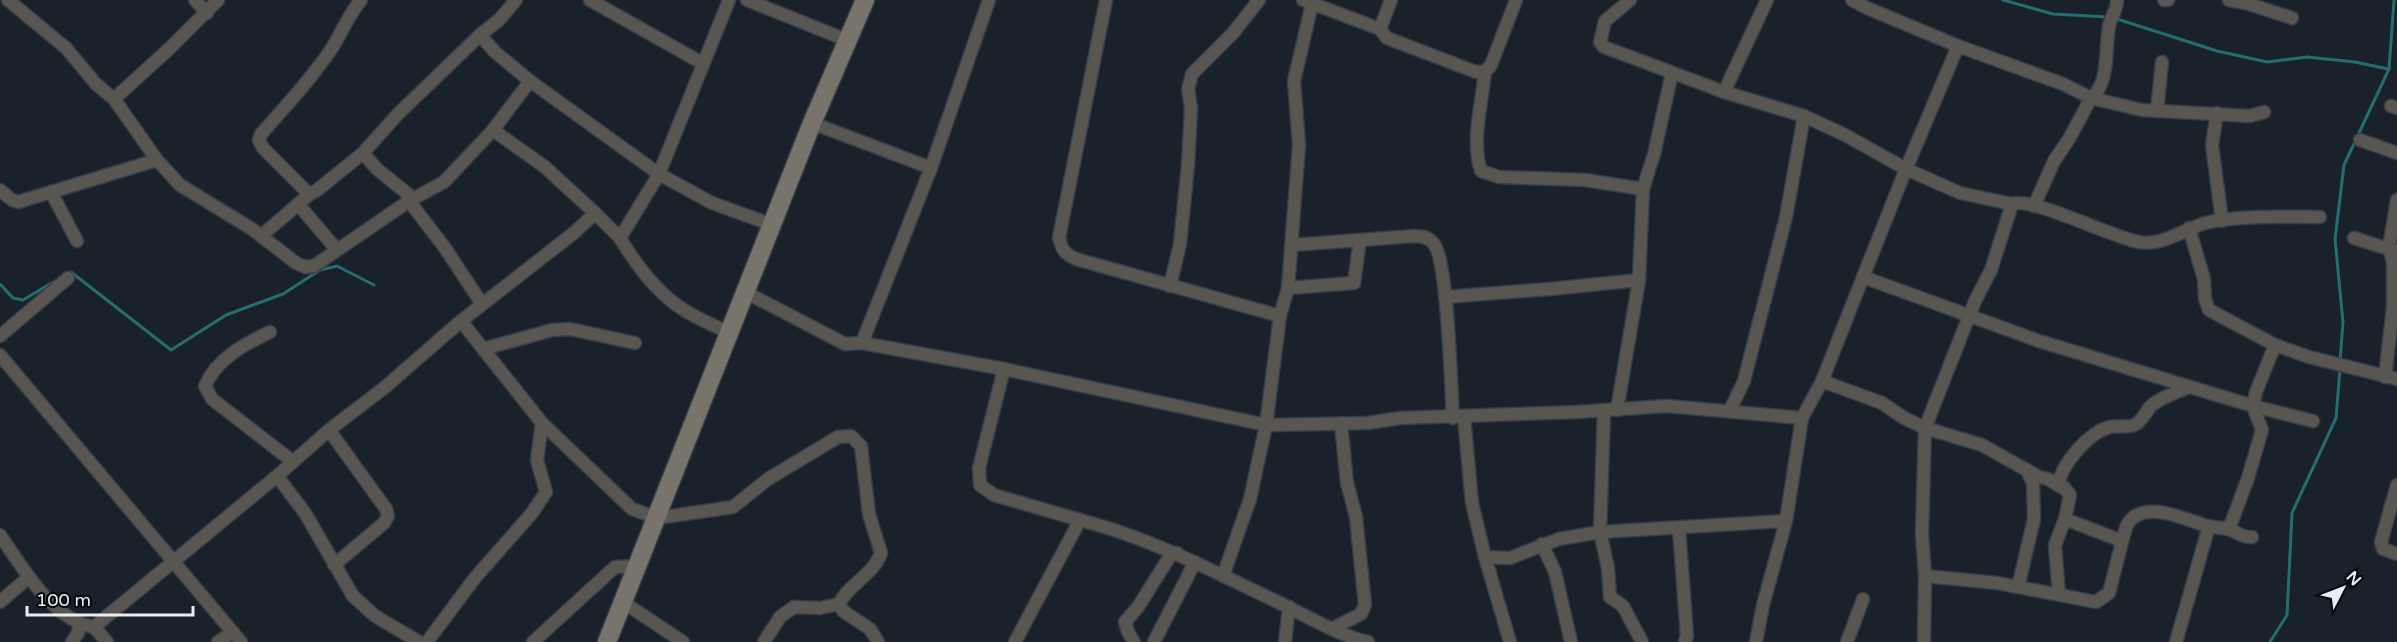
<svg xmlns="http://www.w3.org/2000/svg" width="2397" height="642" viewBox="0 0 2397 642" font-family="'Varela Round',sans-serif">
	<rect width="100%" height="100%" fill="#19212b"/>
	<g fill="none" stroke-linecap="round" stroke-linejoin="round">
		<!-- stream -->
		<g stroke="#256e70" stroke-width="3">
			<polyline points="2003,0 2053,14 2108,17"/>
			<polyline points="2114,18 2217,51 2267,62 2307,57 2355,62 2388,69"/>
			<polyline points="69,274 71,272 171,350 226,315 283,294 320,270 337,266 374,285"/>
			<polyline points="0,284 13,298 23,300 55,281"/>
			<polyline points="2340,362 2343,322 2335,239 2344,165 2389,69 2394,0"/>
			<polyline points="2270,642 2287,615 2292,513 2336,418 2340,369"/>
		</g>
		<defs>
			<g id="minor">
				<polyline points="8,0 66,48 96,84 114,99 157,160 180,185 252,229 296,263 305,267 314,266 409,201 444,182 493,130 530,81"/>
				<polyline points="195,0 207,13"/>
				<polyline points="590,0 702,63"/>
				<polyline points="747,0 849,41"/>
				<path d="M1106,0l-47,238c3,12 6,16 17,21l204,57"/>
				<polyline points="1303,0 1380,29 1387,38 1476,72 1485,72"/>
				<path d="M1516,0l-25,65 -6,7c-3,31 -14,69 -4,99l18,6 86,3 58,9"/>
				<polyline points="1630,0 1605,21 1600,42 1604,47 1724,92 1804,116 1845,135 1906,169 1960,193 2012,204"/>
				<polyline points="1852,0 1867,8 1958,46 2063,84 2091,98 2142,110 2250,116 2264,112"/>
				<polyline points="2164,0 2168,0"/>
				<polyline points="2229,0 2246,3 2292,18"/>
				<polyline points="1380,29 1391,0"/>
				<polyline points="480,35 495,52 530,81 659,174 712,203 773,225"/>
				<polyline points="1724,92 1767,0"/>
				<polyline points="114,99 170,48 218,0"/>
				<polyline points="2391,106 2397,108"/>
				<polyline points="2157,111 2162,62"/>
				<polyline points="2217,113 2212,145 2222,221"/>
				<polyline points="812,123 931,168"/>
				<polyline points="493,130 545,167 595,213"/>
				<polyline points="2360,140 2397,153"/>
				<polyline points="363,153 377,169 414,199"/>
				<polyline points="0,190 12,200 18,202 157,160"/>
				<polyline points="51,192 77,241"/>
				<path d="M311,193l-5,-2 -43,-43 -4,-8 2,-6c25,-28 50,-55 71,-86 10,-16 17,-34 29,-48"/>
				<polyline points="409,201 445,248 482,304"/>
				<polyline points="298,204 337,250"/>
				<path d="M2034,206l20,-45 15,-22 22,-41c20,-15 13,-54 19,-76 3,-8 7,-13 7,-22"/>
				<polyline points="2189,228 2204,279 2205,299 2209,310 2275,345"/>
				<polyline points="261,236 311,193 316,191 363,153 398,114 480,35 499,20 516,0"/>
				<path d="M620,238c16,27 37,55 64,72 14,9 31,16 46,23"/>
				<polyline points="2354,238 2395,251"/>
				<path d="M1292,245l122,-9c8,0 15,1 20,8 14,18 17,144 19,174"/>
				<polyline points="1863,277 1906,169 1958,46"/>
				<polyline points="1170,286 1180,244 1188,165 1191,108 1188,89 1192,74 1233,33 1259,0"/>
				<polyline points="1288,288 1354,283 1360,240"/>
				<polyline points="745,292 845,344 862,343 1004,369 1266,425 1368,423 1400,418 1576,412 1667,406 1802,418 1822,381 1863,277 2039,341 2253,406 2256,392 2275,345 2309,357 2397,379"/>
				<polyline points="1445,297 1550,289 1639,280"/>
				<path d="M461,321l81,102 90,86 25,9 76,-11 35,-28 70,-42 13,-1 10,10 8,68 12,39c-8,23 -32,30 -42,51"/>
				<path d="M270,332c-25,12 -54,27 -65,54l7,13 80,62"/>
				<polyline points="0,336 68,278"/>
				<polyline points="862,343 931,168 989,0"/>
				<polyline points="483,349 552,330 570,329 635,343"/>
				<polyline points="0,355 241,642"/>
				<polyline points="1004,369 979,468 980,485 994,495 1080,520 1015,642"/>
				<polyline points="2385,377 2393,308 2393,262 2389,248 2397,200"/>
				<polyline points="1822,381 1882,403 1904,418 1925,428 1982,445 2039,477 2048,479 2063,488 2064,487 2070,495 2065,519 2055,545 2059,595"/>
				<polyline points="2253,406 2313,421"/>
				<polyline points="1604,410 1600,532 1608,568 1610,597 1623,606 1642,642"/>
				<polyline points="1617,410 1639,280 1643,189 1654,154 1672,73"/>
				<polyline points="1730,410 1744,381 1786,217 1804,116"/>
				<polyline points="1464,417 1472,503 1485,557 1510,642"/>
				<polyline points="329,430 386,509 388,516 384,523 334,565"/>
				<polyline points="277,476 305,513 353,596 375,616 419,642"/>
				<path d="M2058,485c4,-21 29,-51 51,-58 8,-2 19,2 27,-3 6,-3 10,-13 15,-18 10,-9 25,-13 37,-19"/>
				<polyline points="2397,485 2381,542 2383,549 2397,554"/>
				<polyline points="2065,519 2122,541"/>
				<path d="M1080,520c74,19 136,53 204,85 22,11 61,33 84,37"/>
				<polyline points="1679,528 1687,636 1685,642"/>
				<polyline points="2229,529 2248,478 2262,430 2253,406"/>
				<path d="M0,535c23,33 52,85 94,92l183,-151 52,-46 55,-42 77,-67 114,-89 20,-19 25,25 39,-64 70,-174"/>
				<polyline points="1542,544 1555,572 1571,642"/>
				<polyline points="1485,557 1510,558 1559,539 1600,532 1786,521"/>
				<polyline points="1223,576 1250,499 1266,425 1280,316 1288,288 1299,145 1294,81 1312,4"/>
				<path d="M1925,576l72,7 99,19 13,-9 17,-66c14,-30 58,-8 81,-1 8,2 17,1 24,4 8,3 12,8 21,7"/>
				<polyline points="2018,587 2034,519 2033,483 2027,470"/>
				<polyline points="0,602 29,577"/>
				<polyline points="623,602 683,642"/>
				<polyline points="839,604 843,611 870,629 878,642"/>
				<polyline points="94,627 107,642"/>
				<polyline points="1333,628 1361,614 1365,605 1356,517 1347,483 1341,423"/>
				<polyline points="72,642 78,633 79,624"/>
				<polyline points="218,642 233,632"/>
				<polyline points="427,642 474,579 532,513 546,492 537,460 542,423"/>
				<polyline points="533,642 615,567 637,566"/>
				<polyline points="764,642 780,617 794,607 820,608 839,604"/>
				<polyline points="1134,642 1128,632 1125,622 1138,607 1170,556 1177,553"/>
				<polyline points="1154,642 1195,562"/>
				<polyline points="1285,642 1289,607"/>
				<polyline points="1756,642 1763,605 1786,521 1802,418"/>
				<polyline points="1847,642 1863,599"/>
				<path d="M1924,642l1,-66 -3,-43 3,-105 50,-127 16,-31 21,-66c19,-8 101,34 127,38 23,5 48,-15 70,-20 36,-7 75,-5 111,-5"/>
				<polyline points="2176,642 2209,526"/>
			</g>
			<polyline id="secondary" points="607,642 812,123 865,0"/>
		</defs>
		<!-- minor casing -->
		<use href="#minor" stroke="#363e47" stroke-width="15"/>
		<!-- secondary casing -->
		<use href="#secondary" stroke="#363e47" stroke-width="21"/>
		<!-- minor -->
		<use href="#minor" stroke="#595651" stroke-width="12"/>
		<!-- secondary -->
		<use href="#secondary" stroke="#79746b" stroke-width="18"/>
	</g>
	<!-- north arrow -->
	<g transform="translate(2343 588) rotate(48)" stroke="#070b0f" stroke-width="4.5" paint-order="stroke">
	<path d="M0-4.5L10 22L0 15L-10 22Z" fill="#e9eef5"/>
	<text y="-9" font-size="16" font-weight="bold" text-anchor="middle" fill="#e9eef5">N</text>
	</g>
	<!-- scale -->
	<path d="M27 606v9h166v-9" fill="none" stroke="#e9eef5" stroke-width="3"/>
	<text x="36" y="606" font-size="18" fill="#e9eef5" stroke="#070b0f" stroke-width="4.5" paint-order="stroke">100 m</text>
</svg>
